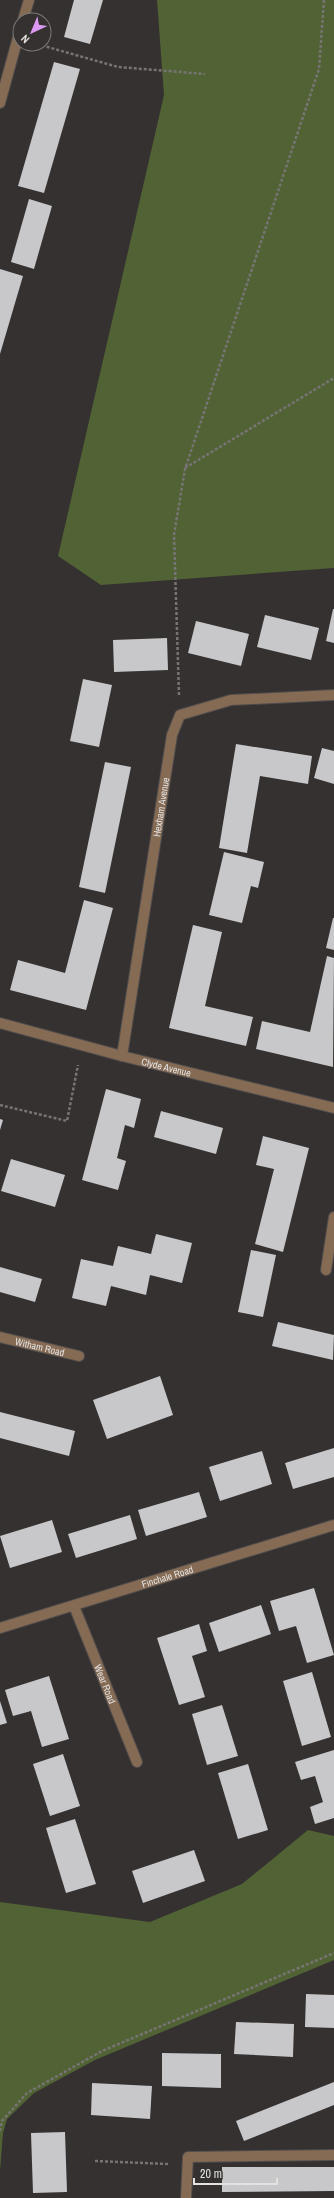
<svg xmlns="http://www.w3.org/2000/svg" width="334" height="2198" viewBox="0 0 334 2198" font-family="'Archivo Narrow',sans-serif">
	<rect width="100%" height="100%" fill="#343130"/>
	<!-- green -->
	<g fill="#516235">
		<polygon points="157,0 334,0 334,568 101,585 58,556 164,95"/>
		<polygon points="308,1830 334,1836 334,1960 95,2060 34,2093 7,2119 3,2133 0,2171 0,1902 150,1922 242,1884"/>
	</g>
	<!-- building -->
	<g fill="#c8c7ca">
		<polygon points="74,0 103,0 90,44 64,37"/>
		<polygon points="54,62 80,69 44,193 18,186"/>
		<polygon points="29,199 52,206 34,269 11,262"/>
		<polygon points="0,269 23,276 0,354"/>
		<polygon points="333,609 334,609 334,643 326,641"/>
		<polygon points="265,615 319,628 311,660 257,647"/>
		<polygon points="196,621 249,634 241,666 188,653"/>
		<polygon points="167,638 168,670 114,672 113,640"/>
		<polygon points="83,679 112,685 99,747 70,741"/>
		<polygon points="236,744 312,756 308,784 260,776 247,853 219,848"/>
		<polygon points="322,748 334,751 334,784 314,778"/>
		<polygon points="105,762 131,767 105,893 79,887"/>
		<polygon points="224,852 264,862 258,888 251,886 242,923 209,915"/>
		<polygon points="84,900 113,908 86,1010 10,990 18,960 65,973"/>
		<polygon points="333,918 334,918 334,950 326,948"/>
		<polygon points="193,925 222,932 205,1006 253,1017 246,1046 169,1028"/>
		<polygon points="327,956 334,958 333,1067 256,1049 262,1021 310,1032"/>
		<polygon points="106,1089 141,1099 134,1128 125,1125 117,1158 126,1161 118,1190 82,1180"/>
		<polygon points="161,1111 223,1128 216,1154 154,1137"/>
		<polygon points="0,1119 3,1120 0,1130"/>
		<polygon points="263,1136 309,1148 283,1252 255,1244 274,1169 256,1165"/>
		<polygon points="11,1159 65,1175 55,1207 1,1191"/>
		<polygon points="156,1234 192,1243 182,1283 150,1275 146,1295 111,1286 106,1306 72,1298 81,1259 113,1266 118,1246 151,1254"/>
		<polygon points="251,1250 276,1255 263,1317 238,1312"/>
		<polygon points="0,1267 42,1279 35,1302 0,1292"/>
		<polygon points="278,1322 334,1335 333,1360 272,1346"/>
		<polygon points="160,1376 173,1415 107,1439 93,1400"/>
		<polygon points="0,1412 75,1431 69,1456 0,1438"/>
		<polygon points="334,1448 334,1477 293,1489 285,1463"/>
		<polygon points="262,1451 272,1484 220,1501 209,1467"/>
		<polygon points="199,1492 207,1517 146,1536 138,1510"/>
		<polygon points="130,1515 137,1539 76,1558 68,1534"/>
		<polygon points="52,1520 62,1552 10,1568 0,1536"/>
		<polygon points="314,1588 334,1655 307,1663 296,1626 279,1631 270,1601"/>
		<polygon points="261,1605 271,1634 219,1652 209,1623"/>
		<polygon points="199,1624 207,1651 192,1656 205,1697 179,1705 157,1638"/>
		<polygon points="312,1672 331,1737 302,1746 283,1681"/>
		<polygon points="49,1676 69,1739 42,1747 31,1711 13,1716 5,1690"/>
		<polygon points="0,1701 7,1723 0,1725"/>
		<polygon points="222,1705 238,1756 207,1765 192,1714"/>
		<polygon points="334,1750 334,1818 315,1824 310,1807 323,1802 315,1776 301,1780 295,1762"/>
		<polygon points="63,1754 80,1806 50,1816 33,1764"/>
		<polygon points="248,1764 268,1830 238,1839 218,1773"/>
		<polygon points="75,1819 96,1884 66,1893 46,1828"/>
		<polygon points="194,1850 205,1881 143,1903 132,1871"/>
		<polygon points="306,1994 334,1995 334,2028 305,2027"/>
		<polygon points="236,2022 294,2024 293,2057 234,2054"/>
		<polygon points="162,2053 221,2054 221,2088 162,2086"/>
		<polygon points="334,2082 334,2105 244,2141 236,2121"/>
		<polygon points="92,2083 152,2086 150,2119 91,2115"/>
		<polygon points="65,2132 67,2192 33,2193 31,2133"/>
		<polygon points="222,2167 334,2167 334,2191 222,2192"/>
	</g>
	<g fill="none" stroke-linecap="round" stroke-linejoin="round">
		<defs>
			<g id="minor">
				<polyline points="23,20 29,0"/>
				<polyline points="0,103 20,30"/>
				<path id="s1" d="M0,1023l122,33 212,52"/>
				<path id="s2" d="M122,1056l50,-321 8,-20 51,-15 103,-5"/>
				<polyline points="326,1270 334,1217"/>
				<path id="s3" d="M0,1337l79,19"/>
				<path id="s4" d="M74,1606l63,156"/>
				<path id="s5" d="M0,1628l334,-103"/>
				<polyline points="186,2198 188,2157 334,2155"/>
			</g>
		</defs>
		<!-- minor casing -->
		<use href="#minor" stroke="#504d4c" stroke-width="12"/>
		<!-- path -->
		<g stroke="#777574" stroke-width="2.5" stroke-dasharray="3 2" stroke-linecap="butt">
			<polyline points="37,44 118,67 205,74"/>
			<polyline points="185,468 334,378"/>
			<polyline points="179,695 174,535 185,469 319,69 324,0"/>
			<polyline points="0,1105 67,1121 78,1065"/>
			<polyline points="0,2131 2,2121 27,2093 102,2051 334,1953"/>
			<polyline points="95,2161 168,2164"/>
		</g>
		<!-- minor -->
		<use href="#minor" stroke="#856a54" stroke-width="10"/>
	</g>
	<g text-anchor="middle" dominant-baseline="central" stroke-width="4" stroke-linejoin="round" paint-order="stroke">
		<!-- street labels -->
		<g font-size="10" fill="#e3e2e1" stroke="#343130">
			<text stroke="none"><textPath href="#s2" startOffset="252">Hexham Avenue</textPath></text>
			<text stroke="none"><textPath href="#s1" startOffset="172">Clyde Avenue</textPath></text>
			<text stroke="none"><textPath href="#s3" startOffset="41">Witham Road</textPath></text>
			<text stroke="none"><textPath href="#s5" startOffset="175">Finchale Road</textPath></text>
			<text stroke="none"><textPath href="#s4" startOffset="84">Wear Road</textPath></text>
		</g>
	</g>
	<!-- north arrow -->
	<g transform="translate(32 32) rotate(224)"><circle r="19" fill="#343130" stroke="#7a7877"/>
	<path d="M0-3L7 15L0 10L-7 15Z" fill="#dc99f4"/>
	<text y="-6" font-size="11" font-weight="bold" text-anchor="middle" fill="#e3e2e1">N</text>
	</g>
	<!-- scale -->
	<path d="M194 2178v6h83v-6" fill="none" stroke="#e3e2e1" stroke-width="2"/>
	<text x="200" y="2178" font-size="12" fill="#e3e2e1" stroke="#343130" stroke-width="3" paint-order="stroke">20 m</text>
</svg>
